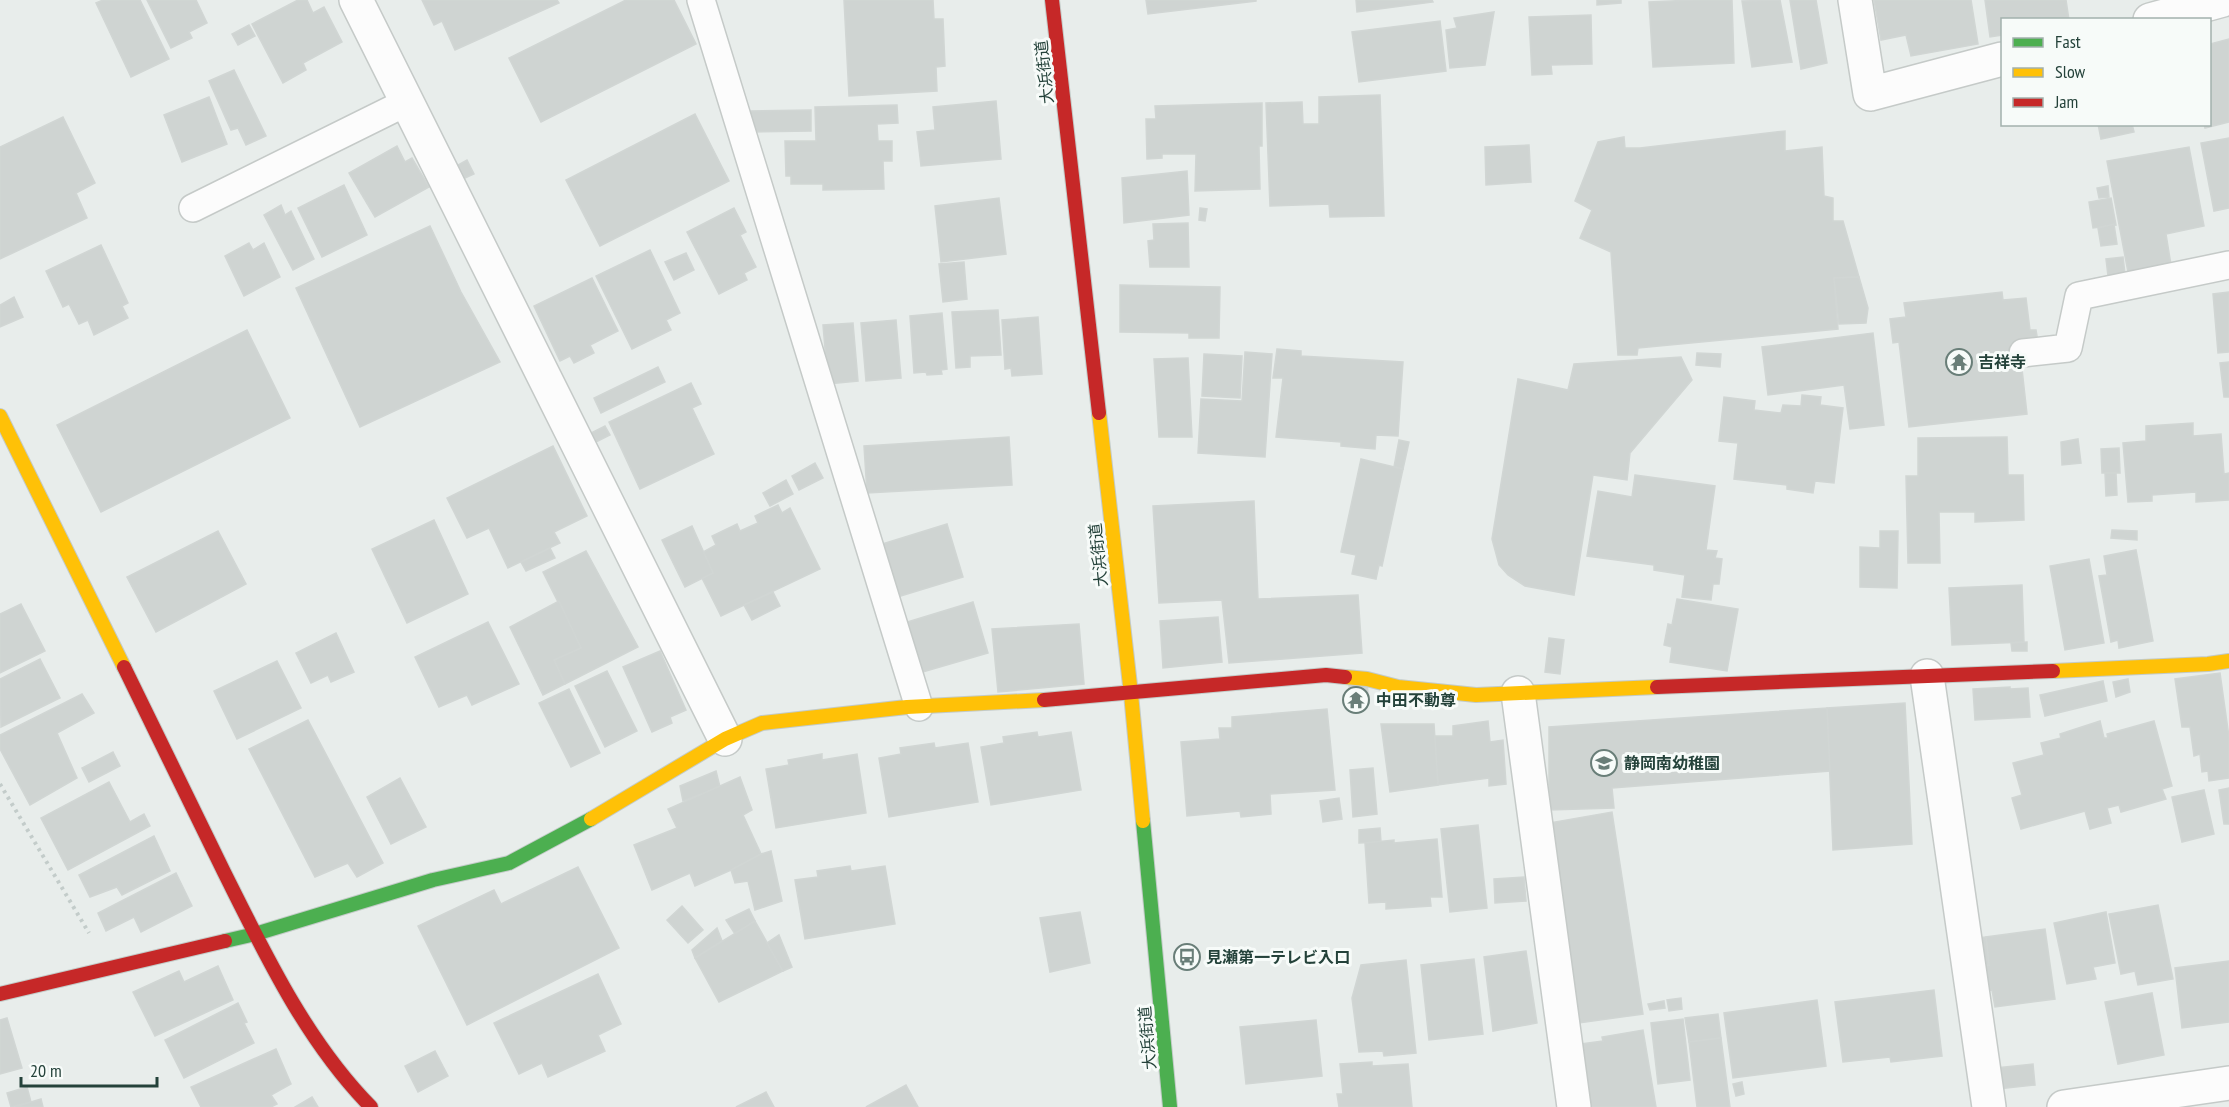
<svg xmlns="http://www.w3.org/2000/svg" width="2229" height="1107" viewBox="0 0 2229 1107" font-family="'PT Sans Narrow','Noto Sans JP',sans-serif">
	<rect width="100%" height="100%" fill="#e8edeb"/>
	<!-- building -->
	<g fill="#cfd4d2" stroke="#d1d6d4" stroke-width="1.5">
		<polygon points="103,0 140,0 169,59 131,77 96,3"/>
		<polygon points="147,0 196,0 207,23 189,32 192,38 171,48"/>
		<polygon points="298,0 307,0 313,13 324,7 342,42 303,63 306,70 283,83 252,24"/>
		<polygon points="422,0 557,0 559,3 455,50 442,21 434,25"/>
		<polygon points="626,0 674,0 696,44 541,122 509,58"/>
		<polygon points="844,0 933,0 934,19 943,19 945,66 936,67 937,91 849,96"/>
		<polygon points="1146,0 1256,0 1256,1 1148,14"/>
		<polygon points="1356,0 1432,0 1433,2 1357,12"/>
		<polygon points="1597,0 1621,0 1621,3 1597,5"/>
		<polygon points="1693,0 1732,0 1734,63 1653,67 1649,2"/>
		<polygon points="1780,0 1792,62 1752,67 1742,1"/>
		<polygon points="1790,0 1816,0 1827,63 1801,69"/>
		<polygon points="1874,0 1971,0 1978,44 1911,56 1906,35 1881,40"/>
		<polygon points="1985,0 2066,0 2069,20 2002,20 2002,35 1990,37"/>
		<polygon points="1494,12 1485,65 1450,68 1446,30 1457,28 1454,18"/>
		<polygon points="1591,15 1592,64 1551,65 1552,74 1532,75 1529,17"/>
		<polygon points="1440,21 1446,71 1359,82 1352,32"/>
		<polygon points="249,25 255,36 238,45 232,34"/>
		<polygon points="2229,39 2229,122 2205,128 2204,124 2210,124 2210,44"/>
		<polygon points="234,70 266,136 246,145 238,128 231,130 209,81"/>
		<polygon points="1380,95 1384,216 1330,217 1329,204 1270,206 1266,103 1302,102 1303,124 1319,124 1319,97"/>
		<polygon points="209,97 227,144 182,162 164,115"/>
		<polygon points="996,101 1001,159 921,166 917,132 935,130 933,107"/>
		<polygon points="1262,103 1262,146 1259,146 1260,189 1195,191 1196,154 1162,154 1162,158 1147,159 1146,119 1156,119 1155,106"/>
		<polygon points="897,105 898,123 877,124 878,141 892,141 892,161 883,161 884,189 823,190 823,184 791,184 791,176 786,176 785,141 816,141 815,107"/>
		<polygon points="811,110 811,131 751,132 751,111"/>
		<polygon points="695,114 729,181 600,246 566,180"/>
		<polygon points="63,117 95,183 76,193 87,218 0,259 0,147"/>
		<polygon points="2098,124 2132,124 2134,132 2101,139"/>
		<polygon points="1785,131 1785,151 1822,147 1824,196 1833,198 1833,221 1843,221 1859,277 1834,278 1838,329 1638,348 1637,355 1618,355 1611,252 1580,238 1592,210 1575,201 1598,142 1624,137 1625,148 1640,148"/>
		<polygon points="2229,138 2229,208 2214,211 2201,143"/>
		<polygon points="1529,145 1531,182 1486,185 1485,147"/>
		<polygon points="397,146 405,162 412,158 429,187 375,217 349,173"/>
		<polygon points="2189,147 2204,226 2166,234 2171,265 2128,272 2107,161"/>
		<polygon points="467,160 474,174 465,178 458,165"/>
		<polygon points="1187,171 1189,215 1124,223 1122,178"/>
		<polygon points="344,185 367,235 322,257 298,208"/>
		<polygon points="2108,186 2109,197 2099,198 2097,188"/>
		<polygon points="999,198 1006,254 941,262 935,206"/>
		<polygon points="2111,198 2116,225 2093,228 2089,202"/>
		<polygon points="281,205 285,215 291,211 314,259 293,270 264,215"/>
		<polygon points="734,208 746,232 740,235 756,267 744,273 747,280 719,294 687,232"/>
		<polygon points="1200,208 1207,209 1205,221 1199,220"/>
		<polygon points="1188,223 1189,267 1150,267 1148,241 1154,240 1153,224"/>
		<polygon points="2114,224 2117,244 2101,246 2098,228"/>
		<polygon points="430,226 461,292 500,362 360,427 296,288"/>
		<polygon points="249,243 253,250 264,243 280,277 244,296 225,256"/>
		<polygon points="101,245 128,303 122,306 128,318 94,335 88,320 79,324 69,304 63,307 46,271"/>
		<polygon points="650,250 680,313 666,320 671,330 632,349 596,276"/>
		<polygon points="686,253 694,270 674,280 665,262"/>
		<polygon points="2123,257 2125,274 2108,276 2106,259"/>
		<polygon points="964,262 967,299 943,302 939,264"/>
		<polygon points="1859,277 1868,308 1866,323 1839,324 1834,278"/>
		<polygon points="592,278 618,331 590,345 594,353 574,363 570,356 560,361 534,306"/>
		<polygon points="1120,285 1220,287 1219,338 1189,338 1189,333 1120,332"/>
		<polygon points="2002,292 2003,300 2026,298 2030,330 2036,330 2039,348 2020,351 2027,414 1909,427 1899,342 1893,343 1890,319 1906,317 1904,303"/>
		<polygon points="2229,292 2229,352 2218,353 2213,294"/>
		<polygon points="14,297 23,317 0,327 0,305"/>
		<polygon points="998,310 1001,355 970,356 970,367 956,368 952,312"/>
		<polygon points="942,313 947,369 941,370 942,374 927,375 926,372 914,373 910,316"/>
		<polygon points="1038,317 1042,374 1012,376 1011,368 1005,369 1002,320"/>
		<polygon points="896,320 901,378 866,381 861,323"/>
		<polygon points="853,323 858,381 828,384 823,325"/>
		<polygon points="247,330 290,418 101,512 57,425"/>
		<polygon points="1873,333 1884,425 1850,429 1844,385 1768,395 1762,347"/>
		<polygon points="1277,349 1301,351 1301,356 1403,362 1398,436 1376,435 1375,449 1341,446 1341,442 1276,437 1283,378 1273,378"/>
		<polygon points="1245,352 1272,354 1265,457 1198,453 1201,399 1242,401"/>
		<polygon points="1697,353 1721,354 1720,367 1696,365"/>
		<polygon points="1204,354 1242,356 1240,398 1202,396"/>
		<polygon points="1681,357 1692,380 1630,453 1627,480 1593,475 1574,595 1525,586 1508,575 1499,565 1492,539 1518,379 1568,390 1574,364"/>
		<polygon points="1188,358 1192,437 1159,437 1154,359"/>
		<polygon points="2229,362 2229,397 2224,397 2220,363"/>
		<polygon points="658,367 665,382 601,413 594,398"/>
		<polygon points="691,383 701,404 692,408 714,454 640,489 609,422"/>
		<polygon points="1802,395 1821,397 1820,405 1843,408 1834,483 1815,481 1813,493 1787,489 1787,485 1734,479 1738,443 1719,441 1724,397 1755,401 1754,410 1781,413 1783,405 1801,406"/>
		<polygon points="2193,423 2193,436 2221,434 2224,474 2229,473 2229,500 2196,502 2196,492 2152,495 2152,501 2128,502 2123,443 2146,441 2146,426"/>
		<polygon points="605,426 610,435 596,442 591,433"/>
		<polygon points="1009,437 1012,485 867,493 864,446"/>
		<polygon points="2007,437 2008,475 2023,475 2024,520 1975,522 1975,512 1939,512 1940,563 1908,563 1906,476 1918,476 1918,438"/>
		<polygon points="2078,439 2081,463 2062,465 2061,442"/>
		<polygon points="1399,440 1409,442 1403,469 1394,467"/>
		<polygon points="553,446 587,516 554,532 560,543 508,568 489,528 467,538 447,498"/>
		<polygon points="2119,448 2120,473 2102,473 2101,449"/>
		<polygon points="1361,459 1403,469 1382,566 1379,565 1376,579 1352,574 1356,555 1341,552"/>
		<polygon points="815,463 823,478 799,490 792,476"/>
		<polygon points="2105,473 2116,473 2117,495 2106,496"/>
		<polygon points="1635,475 1715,486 1706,550 1717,551 1715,558 1722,559 1719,584 1713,584 1711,600 1682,597 1685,575 1654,570 1654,565 1587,556 1598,491 1632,497"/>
		<polygon points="786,480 793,494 770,506 763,493"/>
		<polygon points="1254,501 1258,599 1358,595 1362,653 1229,663 1222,600 1159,603 1153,506"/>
		<polygon points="778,505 782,513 790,508 820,569 721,616 702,578 713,573 703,552 716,545 712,536 737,524 740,531 758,523 755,516"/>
		<polygon points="434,520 468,594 407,623 372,549"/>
		<polygon points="947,524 963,577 894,598 879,545"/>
		<polygon points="692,526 713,573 685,587 662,540"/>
		<polygon points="2112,530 2137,531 2137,540 2111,538"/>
		<polygon points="218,531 246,584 156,632 127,577"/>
		<polygon points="1880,531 1898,531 1897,588 1860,587 1860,547 1880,548"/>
		<polygon points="550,548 555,558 526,571 521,562"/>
		<polygon points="2136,550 2153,641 2119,648 2118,640 2111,642 2099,576 2107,575 2104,556"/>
		<polygon points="586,551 638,647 565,684 554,660 581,648 543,572"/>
		<polygon points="2089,559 2104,643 2065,650 2050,566"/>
		<polygon points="2022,585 2024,642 1952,645 1949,588"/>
		<polygon points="773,592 780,606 752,620 744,605"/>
		<polygon points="1677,599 1738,609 1727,671 1670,662 1672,647 1664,645 1668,624 1672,625"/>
		<polygon points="559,601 581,648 554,660 565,684 543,695 510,627"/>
		<polygon points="973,602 988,653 919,673 904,623"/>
		<polygon points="21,604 45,651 0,673 0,614"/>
		<polygon points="1218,617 1222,662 1163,668 1160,621"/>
		<polygon points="488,622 519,684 472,705 467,695 439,707 415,657"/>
		<polygon points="1079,624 1084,684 998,692 992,629"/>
		<polygon points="336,633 354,672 331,682 328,675 311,683 296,653"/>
		<polygon points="1549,638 1564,640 1560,674 1545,672"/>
		<polygon points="2027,642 2027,651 2012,651 2011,643"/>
		<polygon points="660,651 686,710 670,717 672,723 652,732 623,667"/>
		<polygon points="40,659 60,698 1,727 0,679"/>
		<polygon points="277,661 301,708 237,739 214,691"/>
		<polygon points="607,671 637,731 605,747 575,686"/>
		<polygon points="2220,673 2229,737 2229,778 2209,781 2208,771 2202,772 2200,754 2194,756 2190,727 2182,727 2175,679"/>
		<polygon points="2128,679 2130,692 2116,697 2113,682"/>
		<polygon points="2103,681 2107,701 2045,716 2040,695"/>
		<polygon points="1367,683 1369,703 1350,704 1349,684"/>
		<polygon points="2010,687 2010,689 2028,688 2030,717 1975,720 1973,689"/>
		<polygon points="569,689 600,753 571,767 539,703"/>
		<polygon points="82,694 94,713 57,733 77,778 30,805 0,749 0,735"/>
		<polygon points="1905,703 1912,844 1833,850 1827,708"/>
		<polygon points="1827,708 1830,771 1612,788 1614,808 1549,810 1549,727"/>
		<polygon points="1327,709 1335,790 1270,794 1271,814 1241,817 1240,811 1187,816 1181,742 1220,739 1219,728 1232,728 1232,717"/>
		<polygon points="308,720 383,863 357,877 348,863 315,877 249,749"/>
		<polygon points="1488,721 1490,742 1503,740 1506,784 1489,786 1489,778 1438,785 1434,736 1453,736 1453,726"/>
		<polygon points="2100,721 2104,738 2108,738 2107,734 2154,721 2172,786 2162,789 2166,799 2121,812 2119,805 2107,808 2111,823 2090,829 2085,811 2021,829 2012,798 2022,795 2013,763 2044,755 2041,743 2061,738 2060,734"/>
		<polygon points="1381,724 1434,724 1438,785 1390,792"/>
		<polygon points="1037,732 1038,737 1071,732 1081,790 991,805 981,747 1004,743 1003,737"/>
		<polygon points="934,743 935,748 968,743 978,802 889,817 879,758 901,754 900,748"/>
		<polygon points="113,752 120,766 89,782 82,768"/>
		<polygon points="822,754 822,760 857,754 866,813 776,828 766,769 789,765 788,760"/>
		<polygon points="1373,768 1377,814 1353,817 1350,770"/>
		<polygon points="716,771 720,787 683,801 680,786"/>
		<polygon points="740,777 752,810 743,815 761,854 731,870 695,886 690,873 652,890 634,845 677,828 668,809"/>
		<polygon points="400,778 426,827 391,844 367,797"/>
		<polygon points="109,782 130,822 144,814 150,826 68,870 41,818"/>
		<polygon points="2229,788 2229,824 2224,824 2219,790"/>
		<polygon points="2204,790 2214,834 2182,842 2172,797"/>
		<polygon points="1339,798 1342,819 1323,822 1320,801"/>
		<polygon points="1612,812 1643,1014 1579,1023 1549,823"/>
		<polygon points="1478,825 1487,908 1450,912 1441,829"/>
		<polygon points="1380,828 1381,842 1359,843 1359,830"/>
		<polygon points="154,836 170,871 122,895 117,887 90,897 79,875"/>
		<polygon points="1437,839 1442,897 1430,897 1431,906 1386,909 1386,902 1369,903 1365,843 1394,840 1394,843"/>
		<polygon points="771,851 782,901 755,910 748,881 735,883 731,870 761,854"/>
		<polygon points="850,866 851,871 885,866 895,924 805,939 795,880 818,877 817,871"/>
		<polygon points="578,867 619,948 467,1025 418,926 494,890 501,904"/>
		<polygon points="176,873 192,906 141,932 134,917 106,931 98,913"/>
		<polygon points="1524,877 1526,901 1495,903 1494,879"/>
		<polygon points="2158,905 2173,979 2138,985 2135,971 2121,974 2109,914"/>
		<polygon points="682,906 703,930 688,943 667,920"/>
		<polygon points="749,909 755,921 735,934 726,920"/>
		<polygon points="1080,912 1090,963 1050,972 1040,918"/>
		<polygon points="2106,912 2115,963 2093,967 2096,979 2067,984 2054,923"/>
		<polygon points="755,921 783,971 719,1002 695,958"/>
		<polygon points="717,928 722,941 695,958 692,950"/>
		<polygon points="2045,929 2055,999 1995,1007 1992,990 1984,991 1981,966 1989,965 1986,937"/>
		<polygon points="779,935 792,967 783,971 767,943"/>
		<polygon points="1986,937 1989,965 1981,966 1976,938"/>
		<polygon points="1526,951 1537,1023 1493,1031 1484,957"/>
		<polygon points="1474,959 1483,1034 1429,1040 1421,965"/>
		<polygon points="1406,960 1416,1053 1384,1056 1383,1051 1359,1052 1352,998 1361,965"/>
		<polygon points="2229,961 2229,1022 2182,1028 2175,968"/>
		<polygon points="218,966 233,1000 155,1036 133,992 179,971 184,982"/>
		<polygon points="598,974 621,1024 598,1035 605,1051 548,1077 542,1063 519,1074 494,1023"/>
		<polygon points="1934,990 1942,1056 1891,1062 1890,1057 1843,1062 1835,1002"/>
		<polygon points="2152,993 2164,1055 2118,1064 2105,1002"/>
		<polygon points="1681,998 1682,1009 1669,1011 1667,1000"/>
		<polygon points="1817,1000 1826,1066 1733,1078 1724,1013"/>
		<polygon points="1664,1001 1665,1008 1650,1010 1648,1004"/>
		<polygon points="238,1003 247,1022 244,1023 254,1043 184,1078 165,1040"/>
		<polygon points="1718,1014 1721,1038 1689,1042 1685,1018"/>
		<polygon points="7,1018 22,1068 0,1074 0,1020"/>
		<polygon points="1683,1019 1690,1080 1658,1084 1651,1023"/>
		<polygon points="1316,1020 1322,1076 1246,1084 1240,1027"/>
		<polygon points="1643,1030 1656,1107 1585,1107 1574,1045 1603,1041 1602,1037"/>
		<polygon points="1721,1038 1730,1107 1697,1107 1689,1042"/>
		<polygon points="276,1049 291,1084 271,1095 277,1104 271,1107 201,1107 191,1087"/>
		<polygon points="435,1051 448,1076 418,1092 405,1066"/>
		<polygon points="1372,1062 1372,1066 1408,1064 1412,1107 1339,1107 1337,1094 1343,1094 1340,1064"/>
		<polygon points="2033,1064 2035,1085 1998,1089 1996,1068"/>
		<polygon points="1742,1082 1744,1094 1736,1096 1733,1084"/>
		<polygon points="906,1085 918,1107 866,1107"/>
		<polygon points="27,1087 31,1102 11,1107 7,1093"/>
		<polygon points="766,1092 774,1107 736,1107"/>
		<polygon points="312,1097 318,1107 295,1107"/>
		<polygon points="41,1099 43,1107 15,1107 31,1102"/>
	</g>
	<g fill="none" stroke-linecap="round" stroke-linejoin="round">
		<defs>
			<g id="lane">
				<polyline points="701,0 919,707"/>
				<polyline points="193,208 407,102"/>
				<polyline points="2023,353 2068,348 2079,296 2229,265"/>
			</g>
			<g id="street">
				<polyline points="356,0 725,739"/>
				<polyline points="1855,0 1870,94 2002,59"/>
				<polyline points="2150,20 2223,0"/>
				<polyline points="1927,676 1989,1107"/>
				<polyline points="1518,693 1574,1107"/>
				<polyline points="2064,1107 2229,1083"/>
			</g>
			<g id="fast">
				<polyline points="1143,821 1170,1107"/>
				<polyline points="225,941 255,934 433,880 509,863 591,819"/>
			</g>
			<g id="slow">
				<polyline points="1099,413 1131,694 1143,821"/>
				<polyline points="0,416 124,667"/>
				<polyline points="2053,671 2208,664 2229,661"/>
				<polyline points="1345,677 1367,679 1398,687 1476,695 1657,687"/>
				<polyline points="591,819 725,739 762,723 907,707 1044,700"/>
			</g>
			<g id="jam">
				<polyline points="1052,0 1099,413"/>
				<path d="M124,667c33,68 67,137 100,205 41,82 82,169 147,235"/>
				<polyline points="1657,687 2053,671"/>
				<polyline points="1044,700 1326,675 1345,677"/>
				<polyline points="0,994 225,941"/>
			</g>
		</defs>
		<!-- lane casing -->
		<use href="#lane" stroke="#c5cac8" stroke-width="30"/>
		<!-- street casing -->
		<use href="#street" stroke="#c5cac8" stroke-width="36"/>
		<!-- fast casing -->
		<use href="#fast" stroke="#c3cbc8" stroke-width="16"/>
		<!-- slow casing -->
		<use href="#slow" stroke="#c3cbc8" stroke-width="16"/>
		<!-- jam casing -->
		<use href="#jam" stroke="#c3cbc8" stroke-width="16"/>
		<!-- path -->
		<polyline stroke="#c3ccca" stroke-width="4" stroke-dasharray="3 4.5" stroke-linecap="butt" points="0,784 89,933"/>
		<!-- lane -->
		<use href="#lane" stroke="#fcfcfc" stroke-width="27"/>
		<!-- street -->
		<use href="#street" stroke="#fcfcfc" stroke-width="33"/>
		<!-- fast -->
		<use href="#fast" stroke="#4caf50" stroke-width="14"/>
		<!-- slow -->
		<use href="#slow" stroke="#ffc107" stroke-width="14"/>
		<!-- jam -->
		<use href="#jam" stroke="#c62828" stroke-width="14"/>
	</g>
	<!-- icons -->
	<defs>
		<symbol id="temple-ring" viewBox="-11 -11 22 22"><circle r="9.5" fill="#f7fbf9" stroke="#697e78" stroke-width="1.5"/><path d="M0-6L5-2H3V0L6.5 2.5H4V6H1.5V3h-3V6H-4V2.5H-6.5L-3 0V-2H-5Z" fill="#697e78"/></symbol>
		<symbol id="school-ring" viewBox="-11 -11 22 22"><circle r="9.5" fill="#f7fbf9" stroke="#697e78" stroke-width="1.5"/><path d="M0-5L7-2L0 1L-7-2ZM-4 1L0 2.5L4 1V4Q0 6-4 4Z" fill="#697e78"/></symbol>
		<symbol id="bus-ring" viewBox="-11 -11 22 22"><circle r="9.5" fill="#f7fbf9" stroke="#697e78" stroke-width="1.5"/><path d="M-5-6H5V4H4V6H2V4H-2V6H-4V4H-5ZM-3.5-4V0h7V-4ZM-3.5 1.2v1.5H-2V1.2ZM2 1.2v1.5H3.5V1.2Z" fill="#697e78"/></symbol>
	</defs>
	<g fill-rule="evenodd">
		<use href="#temple-ring" x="1944" y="347" width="30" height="30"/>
		<use href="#temple-ring" x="1341" y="685" width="30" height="30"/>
		<use href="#school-ring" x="1589" y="748" width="30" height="30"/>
		<use href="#bus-ring" x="1172" y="942" width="30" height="30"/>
	</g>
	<g text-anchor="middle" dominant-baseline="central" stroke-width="6" stroke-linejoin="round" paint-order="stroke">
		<!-- street labels -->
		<g font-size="16" fill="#24423a" stroke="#f7fbf9">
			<text transform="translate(1044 72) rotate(-96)">大浜街道</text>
			<text transform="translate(1098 555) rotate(-96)">大浜街道</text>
			<text transform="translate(1147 1038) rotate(-95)">大浜街道</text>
		</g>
		<!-- poi labels -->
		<g font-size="16" font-weight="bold" fill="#24423a" stroke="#f7fbf9" text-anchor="start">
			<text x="1978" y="362">吉祥寺</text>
			<text x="1376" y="700">中田不動尊</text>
			<text x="1624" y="763">静岡南幼稚園</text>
			<text x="1206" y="957">見瀬第一テレビ入口</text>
		</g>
	</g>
	<!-- legend -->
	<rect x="2001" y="18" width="210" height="108" fill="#f7fbf9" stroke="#a3b1ad" stroke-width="1.5"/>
	<rect x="2013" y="38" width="30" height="9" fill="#4caf50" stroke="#a3b1ad" stroke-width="1.5"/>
	<text x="2055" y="48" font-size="18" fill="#24423a">Fast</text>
	<rect x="2013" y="68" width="30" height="9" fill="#ffc107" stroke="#a3b1ad" stroke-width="1.5"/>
	<text x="2055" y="78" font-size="18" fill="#24423a">Slow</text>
	<rect x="2013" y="98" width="30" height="9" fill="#c62828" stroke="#a3b1ad" stroke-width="1.5"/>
	<text x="2055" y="108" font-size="18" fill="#24423a">Jam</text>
	<!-- scale -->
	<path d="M21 1077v9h136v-9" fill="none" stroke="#24423a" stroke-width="3"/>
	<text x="30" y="1077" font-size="18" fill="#24423a" stroke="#f7fbf9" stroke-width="4.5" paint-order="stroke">20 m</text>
</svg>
